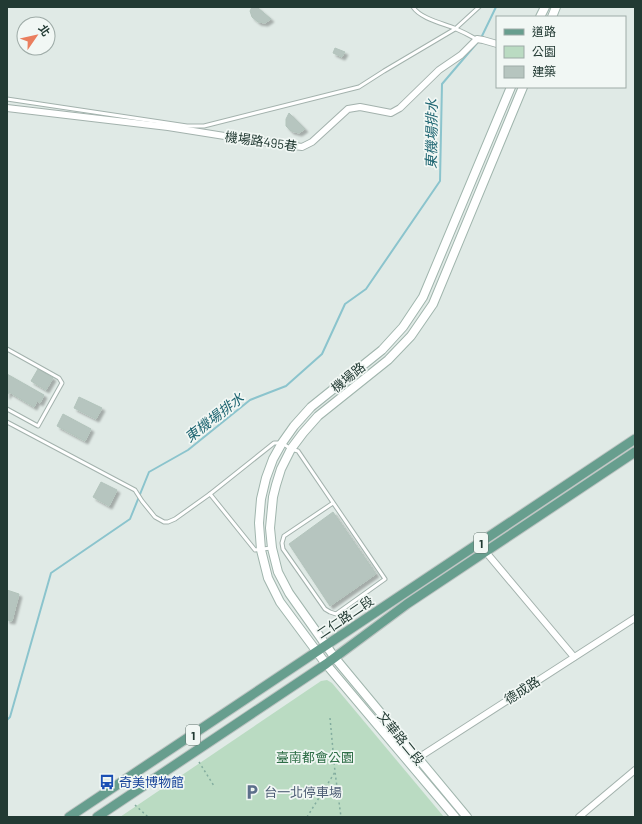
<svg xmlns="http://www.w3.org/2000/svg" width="642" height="824" viewBox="0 0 642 824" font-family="Barlow,'Noto Sans TC',sans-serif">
	<defs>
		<filter id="shadow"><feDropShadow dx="3" dy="3" stdDeviation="1" flood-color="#0004"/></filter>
	</defs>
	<rect width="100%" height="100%" fill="#e0eae6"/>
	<!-- green -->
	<polygon fill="#badbc2" points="327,680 332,683 444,817 120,817 321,681"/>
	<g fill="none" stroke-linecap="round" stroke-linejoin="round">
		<!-- stream -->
		<g stroke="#8bc4cd" stroke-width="2">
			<polyline points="481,38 496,7"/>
			<polyline points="7,720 10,717 51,573 130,519 149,472 188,450 250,400 286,386 322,354 345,304 366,289 440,181 442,84 477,43"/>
		</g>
	</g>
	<!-- building -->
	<g fill="#b6c5bf" stroke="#b3c4bc" filter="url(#shadow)">
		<polygon points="252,7 257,7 271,19 265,23 258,22 252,17 250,11"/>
		<polygon points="335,48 345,52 342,57 333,53"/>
		<polygon points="289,113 305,129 299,133 291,131 286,126 286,119"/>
		<polygon points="38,369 53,378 46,390 31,381"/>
		<polygon points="7,374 44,395 40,403 37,401 34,407 9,392 7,396"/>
		<polygon points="79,397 102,408 96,419 74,408"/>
		<polygon points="63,414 91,429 85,441 57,426"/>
		<polygon points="101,482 117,490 109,506 93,497"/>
		<polygon points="333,512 376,574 330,606 289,544"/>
		<polygon points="7,590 19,594 12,621 7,620"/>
	</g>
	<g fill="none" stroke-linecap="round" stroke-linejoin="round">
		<defs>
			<g id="lane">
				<path d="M413,7c7,11 28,16 41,21 7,3 15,7 22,11"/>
				<polyline points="7,99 187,126 204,126 359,87 384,71 455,29 479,7"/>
				<polyline points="7,349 59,378 62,383 38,426 7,409"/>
				<polyline points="7,422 135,490 142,501 155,517 164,522 168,522 175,519 210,494 274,443 282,443 291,449 298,451 385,579 336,614 330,612 325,609 283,549 282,543 284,536 333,503"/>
				<polyline points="210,494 255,550 271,548"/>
			</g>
			<g id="street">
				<polyline points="7,108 168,127 256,141 302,147 312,142 348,109 360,107 391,113 400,108 439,70 461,55 477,39 483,40 497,44"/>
				<polyline points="485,551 574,657"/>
				<polyline points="411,764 418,758 635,618"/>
				<polyline points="579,817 635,770"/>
			</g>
			<g id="secondary">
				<polyline points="540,17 545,7"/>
				<polyline points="552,17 556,7"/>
				<polyline points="455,817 326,664 280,602 268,578 261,550 259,523 261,499 266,478 273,459 282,443 294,426 311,407 382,350 403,327 423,297 511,87"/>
				<polyline points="467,817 418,758 335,658 289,593 278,572 272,548 270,528 273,497 276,485 281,469 291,449 303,433 318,416 388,360 411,336 433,304 523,87"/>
			</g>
			<g id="primary">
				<polyline points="69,817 635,439"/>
				<polyline points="97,817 326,664 407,604 635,452"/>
			</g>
		</defs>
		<!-- lane casing -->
		<use href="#lane" stroke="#a3b2ad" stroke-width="5"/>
		<!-- street casing -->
		<use href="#street" stroke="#a3b2ad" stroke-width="8"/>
		<!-- secondary casing -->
		<use href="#secondary" stroke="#a0b5ad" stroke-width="10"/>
		<!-- primary casing -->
		<use href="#primary" stroke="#bdc4c2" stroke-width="11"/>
		<!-- path -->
		<g stroke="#82ac9e" stroke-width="1.5" stroke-dasharray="2 3" stroke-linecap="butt">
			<polyline points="330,718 335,772 341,817"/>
			<polyline points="199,762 214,786"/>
			<polyline points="135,805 148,817"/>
			<polyline points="307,817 335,772"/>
		</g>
		<!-- lane -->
		<use href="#lane" stroke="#fff" stroke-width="3"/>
		<!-- street -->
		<use href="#street" stroke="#fff" stroke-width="6"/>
		<!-- secondary -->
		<use href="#secondary" stroke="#fff" stroke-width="8"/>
		<!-- primary -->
		<use href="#primary" stroke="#679e8e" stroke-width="9"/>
	</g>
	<!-- icons -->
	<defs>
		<symbol id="bus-bare" viewBox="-9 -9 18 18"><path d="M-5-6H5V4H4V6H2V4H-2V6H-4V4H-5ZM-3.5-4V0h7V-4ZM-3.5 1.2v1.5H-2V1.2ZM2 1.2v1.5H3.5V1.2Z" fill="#1a4fb4" stroke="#f1f7f4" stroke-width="2.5" paint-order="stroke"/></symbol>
		<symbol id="parking-bare" viewBox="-9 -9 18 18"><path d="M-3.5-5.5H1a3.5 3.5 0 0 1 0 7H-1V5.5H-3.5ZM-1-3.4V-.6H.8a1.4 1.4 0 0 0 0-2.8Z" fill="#5c6f8a" stroke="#f1f7f4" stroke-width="2.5" paint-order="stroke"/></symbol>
	</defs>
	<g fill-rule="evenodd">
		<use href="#bus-bare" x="96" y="771" width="22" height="22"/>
		<use href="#parking-bare" x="241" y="781" width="22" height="22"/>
	</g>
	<g text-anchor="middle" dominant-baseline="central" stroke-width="3.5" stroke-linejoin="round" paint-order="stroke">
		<!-- shield labels -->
		<g fill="#f1f7f4" stroke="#60736d" stroke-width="1">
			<rect x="474" y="533" width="14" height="20" rx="3"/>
			<rect x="186" y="725" width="14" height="20" rx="3"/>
		</g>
		<g font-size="12" font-weight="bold" fill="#223a33">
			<text x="481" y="543">1</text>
			<text x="193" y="735">1</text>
		</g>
		<!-- street labels -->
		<g font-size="13" fill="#223a33" stroke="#f1f7f4">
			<text transform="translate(261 141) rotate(8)">機場路495巷</text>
			<text transform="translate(348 377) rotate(-39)">機場路</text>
			<text transform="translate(345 617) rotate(-34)">二仁路二段</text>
			<text transform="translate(522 690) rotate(-33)">德成路</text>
			<text transform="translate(401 738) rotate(51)">文華路二段</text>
		</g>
		<!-- park labels -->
		<g font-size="13" fill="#2e6e46" stroke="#f1f7f4">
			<text x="315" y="757">臺南都會公園</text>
		</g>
		<!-- transit labels -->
		<g font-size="13" fill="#164399" stroke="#f1f7f4" text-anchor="start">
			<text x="119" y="782">奇美博物館</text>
		</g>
		<!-- service labels -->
		<g font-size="13" fill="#4e5e75" stroke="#f1f7f4" text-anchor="start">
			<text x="264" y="792">台一北停車場</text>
		</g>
		<!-- water labels -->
		<g font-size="14" font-style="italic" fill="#1f6672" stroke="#f1f7f4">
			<text transform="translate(431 134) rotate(-89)">東機場排水</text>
			<text transform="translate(214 417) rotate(-38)">東機場排水</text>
		</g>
	</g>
	<!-- border -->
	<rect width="642" height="824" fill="none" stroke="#223a33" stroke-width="16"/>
	<!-- legend -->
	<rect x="496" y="16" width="130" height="72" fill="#f1f7f4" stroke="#9eaba7"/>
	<rect x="504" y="29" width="20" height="6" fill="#679e8e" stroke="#9eaba7"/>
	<text x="532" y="36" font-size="12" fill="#223a33">道路</text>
	<rect x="504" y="46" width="20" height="12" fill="#badbc2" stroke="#9eaba7"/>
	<text x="532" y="56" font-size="12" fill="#223a33">公園</text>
	<rect x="504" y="66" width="20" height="12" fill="#b6c5bf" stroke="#9eaba7"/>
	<text x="532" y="76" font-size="12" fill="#223a33">建築</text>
	<!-- north arrow -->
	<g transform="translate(36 36) rotate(56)"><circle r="19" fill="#f1f7f4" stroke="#9eaba7"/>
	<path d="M0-3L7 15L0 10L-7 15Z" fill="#ea7e5e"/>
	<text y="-6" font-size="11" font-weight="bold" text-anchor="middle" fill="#223a33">北</text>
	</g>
</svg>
